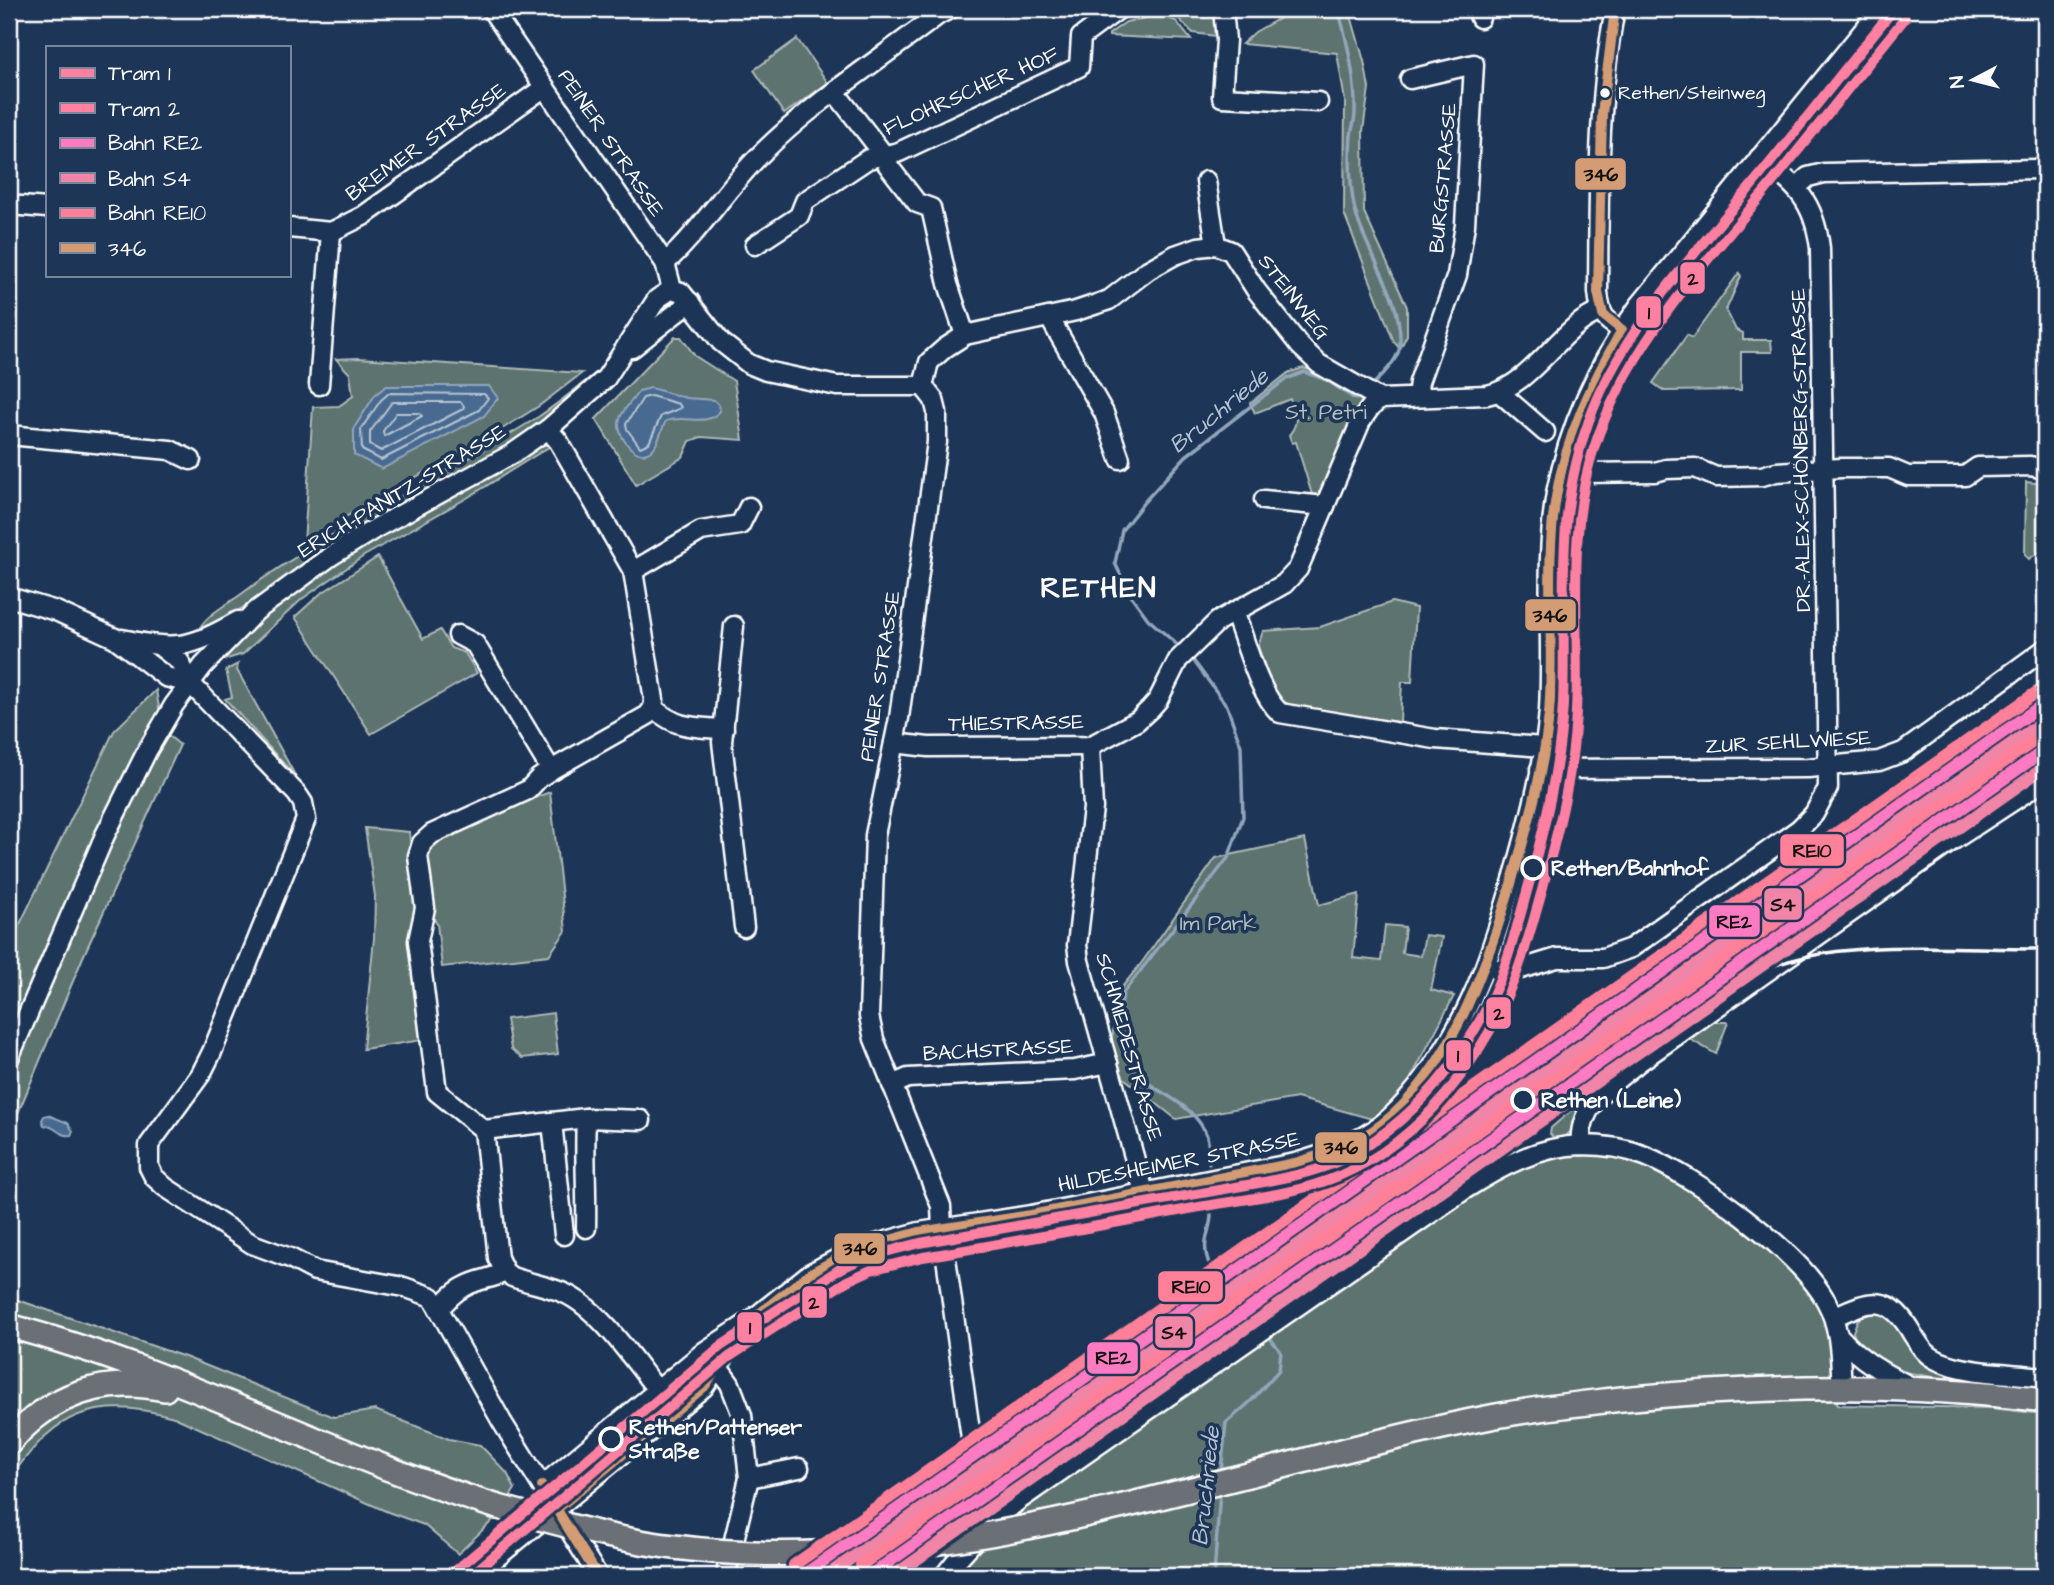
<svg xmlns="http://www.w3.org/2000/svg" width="2054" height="1585" viewBox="0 0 2054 1585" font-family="'Architects Daughter',sans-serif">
	<rect width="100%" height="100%" fill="#1d3557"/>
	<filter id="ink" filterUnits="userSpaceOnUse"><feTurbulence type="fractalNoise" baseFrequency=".0143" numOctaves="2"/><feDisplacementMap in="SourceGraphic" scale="14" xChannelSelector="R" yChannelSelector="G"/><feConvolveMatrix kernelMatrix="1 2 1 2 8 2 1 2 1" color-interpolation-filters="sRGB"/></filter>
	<g filter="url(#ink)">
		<!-- green -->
		<g fill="#5d736f" stroke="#aeb9b7" stroke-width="2">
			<polygon points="1136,9 1214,9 1216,36 1193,33 1179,19 1162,11 1152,9 1132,12"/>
			<polygon points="1296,9 1349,9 1364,61 1369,88 1363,131 1364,212 1407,307 1407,335 1400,349 1394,342 1344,213 1345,101 1337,53 1242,44 1255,32"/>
			<polygon points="1159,15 1176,21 1191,40 1109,36 1109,34 1126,22"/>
			<polygon points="797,39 828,83 784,114 754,70"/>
			<polygon points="1739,273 1741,276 1726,310 1736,330 1743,333 1743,340 1771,340 1772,352 1741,352 1741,390 1664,391 1653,383 1687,335 1692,338"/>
			<polygon points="675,337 681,337 695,356 734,381 743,440 701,437 690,441 683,457 636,485 596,419"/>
			<polygon points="359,358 582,373 539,406 494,434 365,505 304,543 313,407 339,406 353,396 350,374 336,359"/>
			<path d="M1303,368l14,4 50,29 -43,96 -11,1 -17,-56 -4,1 -3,-8c11,-13 7,-21 1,-36l-35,14 -5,-10 38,-30z"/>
			<path d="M597,372c-8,18 -30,32 -46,44 -75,56 -163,94 -242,146 -38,25 -70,52 -112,71 7,-17 29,-28 43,-38 94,-69 200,-116 298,-178 20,-13 40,-30 59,-45z"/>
			<path d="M538,445h14l-85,53 -103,58 -62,43 -59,55 -22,7c45,-63 125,-107 191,-145 42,-23 84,-47 126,-71z"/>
			<polygon points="2026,482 2045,484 2045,548 2029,559 2025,555"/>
			<path d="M1575,503h3l-3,58 1,143 -3,33 -5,-1c6,-78 1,-156 7,-233z"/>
			<polygon points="378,557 423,639 440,630 451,648 465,653 477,673 371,734 295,617 320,594"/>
			<polygon points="1392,602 1416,608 1412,682 1402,682 1400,722 1299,709 1286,703 1279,698 1271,685 1258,646 1263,631 1320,627"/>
			<polygon points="238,664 237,670 296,777 225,699 232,697 226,670"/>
			<polygon points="156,690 163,731 180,745 83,957 16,1118 9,1130 9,942 20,924 114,731"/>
			<polygon points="550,792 566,931 549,955 442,967 437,924 428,909 425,844 438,834"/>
			<polygon points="365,828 409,832 418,908 423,1040 363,1049 374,938 375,896"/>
			<polygon points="1305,839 1319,905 1359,894 1353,958 1381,961 1385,925 1405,927 1402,953 1421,956 1425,935 1442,937 1431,990 1454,996 1409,1082 1392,1101 1372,1119 1297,1098 1176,1119 1124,1078 1111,1055 1112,1037 1122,987 1140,965 1216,858"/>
			<polygon points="553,1013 558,1054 522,1058 511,1049 506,1019"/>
			<polygon points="1703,1022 1728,1022 1716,1054 1684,1036"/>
			<path d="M1592,1092c-9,18 -14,42 -36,48l-6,-6 1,-6z"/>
			<polygon points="1561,1152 1600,1153 1639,1162 1695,1188 1750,1227 1822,1300 1837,1363 1837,1405 1990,1408 2045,1414 2045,1576 953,1576 955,1570 1015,1516 1476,1185"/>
			<path d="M9,1297l176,60 149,60 41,-7 74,29 31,6 27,28 8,16 -16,25 -41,40 -34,-29 -36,-13 -214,-95c-43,-12 -89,-16 -125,16 -16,13 -28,31 -40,46z"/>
			<path d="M1873,1311c26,1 33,24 46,44l126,26v9l-100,-11 -53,-9 -35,-27 -4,-11 4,-11 7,-7z"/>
		</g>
		<!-- water -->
		<g fill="#4a6b90" stroke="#92a6bc" stroke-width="2">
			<polygon points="386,386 489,386 498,398 484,416 382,469 354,455 354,428 375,395"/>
			<path d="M651,388l35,10 28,2 5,5 1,6c-14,17 -34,3 -54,10 -5,8 -7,24 -15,30 -14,11 -33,-13 -32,-27 0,-11 14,-24 20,-33z"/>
			<path d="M48,1115l20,8 5,8 -2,4c-12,2 -13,-8 -27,-10l-2,-5 2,-4z"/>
		</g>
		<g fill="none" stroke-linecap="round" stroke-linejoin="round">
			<!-- shore -->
			<g stroke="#b7c4d3" stroke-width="2">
				<polygon points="389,393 484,394 488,398 479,410 381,460 362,450 361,429 381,400"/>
				<polygon points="651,396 679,404 681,408 661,416 649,443 640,447 627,429 626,424 643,398"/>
				<polygon points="392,402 461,402 464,406 463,409 381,451 370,445 370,432"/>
				<polygon points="396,413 419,413 422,416 384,436 383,431"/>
			</g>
			<!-- stream -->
			<g stroke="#92a6bc" stroke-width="3.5">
				<path d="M1338,9c10,34 18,69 17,104 0,8 -3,14 -4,22 -2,22 -1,58 5,79 13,45 46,82 44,130 0,15 -19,33 -30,43"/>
				<polyline points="1182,649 1148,619 1129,593 1115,563 1122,530 1145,501 1186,456 1286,379 1304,372 1327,380 1355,399 1362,394"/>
				<path d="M1190,656l37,50 14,40 2,71 -15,41 -105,135c-8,48 -2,76 42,101 17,10 34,22 42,42 2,8 2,19 2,27"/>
				<path d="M1210,1266c-11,-26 2,-33 1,-55"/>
				<polyline points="1221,1472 1226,1423 1250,1402 1279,1370 1281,1352 1270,1338"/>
				<polyline points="1214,1576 1220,1490"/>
				<polyline points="2027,1576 2045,1565"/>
			</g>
			<defs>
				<g id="minor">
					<polyline points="491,9 665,263 672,289"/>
					<polyline points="1223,9 1226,40 1222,97 1318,102"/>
					<polyline points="1477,9 1480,18"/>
					<path d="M1615,9c-18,93 -16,188 -17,283 2,21 4,27 24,38"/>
					<polyline points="1410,79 1474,64 1465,225 1457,275 1419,382 1417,397"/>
					<polyline points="835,92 884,155 887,164 917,203 931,208 948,284 965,335"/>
					<polyline points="1206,181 1216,245"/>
					<polyline points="1796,188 1808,177 1824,173 2037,169 2045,171"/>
					<polyline points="9,205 47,208"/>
					<polyline points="289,228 331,232 363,216 545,87"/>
					<polyline points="755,245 799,216 805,201 868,159 899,152 1079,67 1081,37 1119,9"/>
					<path d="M665,263c36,-32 61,-75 96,-109 52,-52 118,-94 177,-139l12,-6"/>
					<polyline points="672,289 681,292 721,342 749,364 766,371 837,386 923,386 934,400 937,412 937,442 899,718 875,835 869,1016 874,1039 941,1206 942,1229 971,1438"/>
					<polyline points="1049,317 1104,413 1120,459"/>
					<polyline points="632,348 690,302"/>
					<polyline points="319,385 331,232"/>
					<path d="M923,386l6,-24 16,-14 20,-13 111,-24 33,-11 39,-30 27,-15 23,-8 18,-2 15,6 25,39 44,56 19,18 61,35 107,-4c39,-8 63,-50 94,-73 5,-4 13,-8 19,-11"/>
					<polyline points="1499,392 1545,432"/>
					<path d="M548,429l11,13 74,129 21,129 -1,8 -5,7 -97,55 -12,8 -11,12 -96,44 -10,9 -4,13 7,52 -7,33 19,151 47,38 14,128 7,14 7,5c17,6 35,9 52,16 36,16 69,67 94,98"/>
					<polyline points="9,435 170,450 191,460"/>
					<polyline points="1562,467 1584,473 1655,472 1666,469 1695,468 1716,477 1762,476 1776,472 1841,468 1889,468 1908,476 1965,476 1978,467 2030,466 2045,469"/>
					<polyline points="1264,500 1325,506"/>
					<polyline points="633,571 701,531 740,525 749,507"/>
					<polyline points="9,597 56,611 115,638 166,677 190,683"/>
					<path d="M1234,612c13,31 23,79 46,101l155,26 109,8"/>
					<polyline points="734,626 722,742 744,927"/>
					<polyline points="458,635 475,644 551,770"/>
					<path d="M122,639c55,11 66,10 116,-18"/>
					<polyline points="161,647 180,662 190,683 297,794 303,803 306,819 212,1052 201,1074 149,1145 149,1167 154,1177 165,1187 252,1244 290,1258 315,1271 404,1287 432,1297 502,1422 598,1576"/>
					<path d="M653,708c25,21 39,19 71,21"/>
					<polyline points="894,743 928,747 1090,746 1137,721 1150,709 1158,700 1178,660 1218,621 1284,584 1298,569 1361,421 1370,408 1380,399"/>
					<polyline points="1090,746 1093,808 1077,945 1079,961 1144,1192"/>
					<polyline points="1540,769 1808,768 1879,761 1903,752 2045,649"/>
					<path d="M1487,966l21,7 49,-15h46l28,-10 168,-119 15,-15 14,-26 -8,-540c-6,-48 -24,-63 -61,-90"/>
					<polyline points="9,1058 105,835 147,751 174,705 203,666 256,611 331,556 376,528 512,454 548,429 606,378 657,299 672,289"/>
					<polyline points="892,1085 908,1078 1075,1070 1108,1063"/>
					<polyline points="552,1122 564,1235"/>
					<polyline points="484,1130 586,1118 641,1120"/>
					<path d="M1581,1145c-4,-39 32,-62 58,-83l313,-221 93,-61"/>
					<path d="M586,1228c1,-37 -2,-73 0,-110"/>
					<path d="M439,1309c8,-9 16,-18 27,-23 12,-7 26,-7 39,-14"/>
					<path d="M1834,1317c39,-19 56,-23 79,18 7,11 13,21 26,26 30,13 74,12 106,16"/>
					<path d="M1839,1336c21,24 44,37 73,51"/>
					<polyline points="712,1359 730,1384 742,1415 749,1478 727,1569"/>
					<polyline points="749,1478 799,1468"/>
					<path d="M542,1486l163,-135 44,-29 60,-48 45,-24 65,-18 112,-17 264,-52c30,-8 61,-19 86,-38 20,-15 36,-36 50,-56 46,-65 64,-128 86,-203 14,-51 28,-103 32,-156 4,-72 -5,-145 7,-217 13,-68 43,-131 83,-187l242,-297"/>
					<polyline points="474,1576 704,1387 743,1330"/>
					<path d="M944,1576c22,-29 46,-53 75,-76l445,-310c36,-23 75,-44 118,-45 21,0 43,3 63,11 52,21 153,95 181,145 15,27 14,58 16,88"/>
				</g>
				<g id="major">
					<path d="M9,1326c168,44 323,130 489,181"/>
					<path d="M9,1443c41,-49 94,-67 156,-54"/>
					<path d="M1248,1475c82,-21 164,-43 248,-59 41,-8 84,-12 126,-17 139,-14 284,-16 423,1"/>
				</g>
			</defs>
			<!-- minor casing -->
			<use href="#minor" stroke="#fff" stroke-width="23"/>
			<!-- major casing -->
			<use href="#major" stroke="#fff" stroke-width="28"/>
			<!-- minor -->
			<use href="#minor" stroke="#1d3557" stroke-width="18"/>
			<!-- major -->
			<use href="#major" stroke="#6b6f75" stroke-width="23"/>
			<!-- rail -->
			<path stroke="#fff" stroke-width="3.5" d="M1695,1007c21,-13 42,-27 65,-36 81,-35 198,-21 285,-22"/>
			<defs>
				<path id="major-bridge" d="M498,1507c58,15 116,33 176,40 196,25 386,-24 574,-72"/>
			</defs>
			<!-- major-bridge casing -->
			<use href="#major-bridge" stroke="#fff" stroke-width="28" stroke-linecap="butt"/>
			<!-- major-bridge -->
			<use href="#major-bridge" stroke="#6b6f75" stroke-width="23"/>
			<defs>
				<g id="bus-1">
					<polyline points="1615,9 1602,114 1598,292 1603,315 1622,330"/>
					<polyline points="542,1486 598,1576"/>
					<path d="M557,1509l147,-122 50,-69 55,-44 45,-24 65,-18 112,-17 264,-52c30,-9 62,-19 87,-39 72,-56 109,-170 133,-254 15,-51 29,-103 34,-156 6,-72 -5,-145 7,-217 10,-60 36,-115 66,-167"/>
				</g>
			</defs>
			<!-- bus-1 casing -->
			<use href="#bus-1" stroke="#1d3557" stroke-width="16"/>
			<!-- bus-1 -->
			<use href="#bus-1" stroke="#d39c74" stroke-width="10"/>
			<defs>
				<g id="rail-1">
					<polyline points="802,1576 2045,703"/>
					<polyline points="869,1576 2045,750"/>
				</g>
				<g id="rail-2">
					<polyline points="826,1576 2045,720"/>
					<polyline points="893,1576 2045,767"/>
				</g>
				<g id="rail-3">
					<polyline points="794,1565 2037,692"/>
					<polyline points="861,1565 2037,739"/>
				</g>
			</defs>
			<!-- rail-1 casing -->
			<use href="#rail-1" stroke="#1d3557" stroke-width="18"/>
			<!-- rail-2 casing -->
			<use href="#rail-2" stroke="#1d3557" stroke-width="18"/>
			<!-- rail-3 casing -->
			<use href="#rail-3" stroke="#1d3557" stroke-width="18"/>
			<!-- rail-1 -->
			<use href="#rail-1" stroke="#fe7ac1" stroke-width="12"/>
			<!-- rail-2 -->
			<use href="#rail-2" stroke="#f085a7" stroke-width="12"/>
			<!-- rail-3 -->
			<use href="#rail-3" stroke="#ff8098" stroke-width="12"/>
			<defs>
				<path id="tram-1" d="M449,1576l272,-230 119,-77 26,-12 54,-14 344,-61c25,-5 51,-10 75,-21 74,-36 130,-107 161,-182 12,-31 20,-63 29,-95 16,-59 31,-118 34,-180 4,-107 -11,-190 30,-294 34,-85 101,-155 159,-225 48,-58 94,-118 142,-176"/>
				<path id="tram-2" d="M470,1576l259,-219 118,-76 24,-11 52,-13c91,-15 181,-32 271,-49 49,-9 101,-13 147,-33 81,-35 141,-115 173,-195 12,-30 20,-62 29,-93 12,-46 25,-92 30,-139 12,-99 -11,-203 21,-300 33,-102 110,-183 177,-264 45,-55 89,-111 134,-166"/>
			</defs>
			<!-- tram-1 casing -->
			<use href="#tram-1" stroke="#1d3557" stroke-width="16"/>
			<!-- tram-2 casing -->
			<use href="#tram-2" stroke="#1d3557" stroke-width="16"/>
			<!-- tram-1 -->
			<use href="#tram-1" stroke="#ff80a0" stroke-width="10"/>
			<!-- tram-2 -->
			<use href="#tram-2" stroke="#ff80a0" stroke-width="10"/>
		</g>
	</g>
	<!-- markers -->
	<circle fill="#fff" stroke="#1d3557" stroke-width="2.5" cx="1605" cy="93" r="6"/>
	<g fill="#1d3557" stroke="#fff" stroke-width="3.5">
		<circle cx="1533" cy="868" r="11"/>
		<circle cx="1523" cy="1100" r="11"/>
		<circle cx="611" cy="1439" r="11"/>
	</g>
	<g text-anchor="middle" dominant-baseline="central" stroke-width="7" stroke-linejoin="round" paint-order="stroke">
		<!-- bus labels -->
		<g font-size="19" fill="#fff" stroke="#1d3557" text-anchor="start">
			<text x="1618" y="93">Rethen/Steinweg</text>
		</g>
		<!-- street labels -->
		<g font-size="21" fill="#fff" stroke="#1d3557">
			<text transform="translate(971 91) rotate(-24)">FLOHRSCHER HOF</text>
			<text transform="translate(426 142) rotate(-35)">BREMER STRASSE</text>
			<text transform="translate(611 143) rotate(56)">PEINER STRASSE</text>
			<text transform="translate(1443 178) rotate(-85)">BURGSTRASSE</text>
			<text transform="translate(1294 297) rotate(52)">STEINWEG</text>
			<text transform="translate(1801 450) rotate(-91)">DR.-ALEX-SCHÖNBERG-STRASSE</text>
			<text transform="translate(402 491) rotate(-31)">ERICH-PANITZ-STRASSE</text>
			<text transform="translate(880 676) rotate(-81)">PEINER STRASSE</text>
			<text transform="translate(1016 723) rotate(-1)">THIESTRASSE</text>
			<text transform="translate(1788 742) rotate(-3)">ZUR SEHLWIESE</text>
			<text transform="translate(1129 1047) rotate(74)">SCHMIEDESTRASSE</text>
			<text transform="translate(998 1050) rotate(-3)">BACHSTRASSE</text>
			<text transform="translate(1179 1162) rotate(-11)">HILDESHEIMER STRASSE</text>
		</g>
		<!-- park labels -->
		<g font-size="21" fill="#b6c0be" stroke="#1d3557">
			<text x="1326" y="412">St. Petri</text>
			<text x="1218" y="923">Im Park</text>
		</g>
		<!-- stop labels -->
		<g font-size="21" font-weight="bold" fill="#fff" stroke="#1d3557" text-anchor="start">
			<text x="1551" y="868">Rethen/Bahnhof</text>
			<text x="1541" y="1100">Rethen (Leine)</text>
			<text x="629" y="1427">Rethen/Pattenser<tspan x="629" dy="24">Straße</tspan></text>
		</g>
		<!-- water labels -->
		<g font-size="23" font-style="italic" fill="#b7c4d3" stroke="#1d3557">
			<text transform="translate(1219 411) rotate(-39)">Bruchriede</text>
			<text transform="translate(1206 1486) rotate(-84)">Bruchriede</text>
		</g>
		<!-- district labels -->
		<g font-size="28" font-weight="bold" letter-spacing="2" fill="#fff" stroke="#1d3557">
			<text x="1099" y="588">RETHEN</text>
		</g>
	</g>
	<g stroke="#1d3557" stroke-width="2.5">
		<rect x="1574" y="157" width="53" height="34" rx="7" fill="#d39c74"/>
		<rect x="1679" y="261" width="27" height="34" rx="7" fill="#ff80a0"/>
		<rect x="1635" y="295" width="27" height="34" rx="7" fill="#ff80a0"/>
		<rect x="1524" y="598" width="53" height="34" rx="7" fill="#d39c74"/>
		<rect x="1779" y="833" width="66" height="34" rx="7" fill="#ff8098"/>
		<rect x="1763" y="887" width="40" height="34" rx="7" fill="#f085a7"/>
		<rect x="1708" y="904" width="53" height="34" rx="7" fill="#fe7ac1"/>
		<rect x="1485" y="996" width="27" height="34" rx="7" fill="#ff80a0"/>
		<rect x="1445" y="1039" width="27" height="33" rx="7" fill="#ff80a0"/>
		<rect x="1314" y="1131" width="54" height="33" rx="7" fill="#d39c74"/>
		<rect x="833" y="1232" width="53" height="33" rx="7" fill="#d39c74"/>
		<rect x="1157" y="1270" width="67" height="33" rx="7" fill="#ff8098"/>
		<rect x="801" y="1285" width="27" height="34" rx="7" fill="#ff80a0"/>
		<rect x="736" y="1311" width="27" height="33" rx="7" fill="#ff80a0"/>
		<rect x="1154" y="1315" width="40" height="34" rx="7" fill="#f085a7"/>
		<rect x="1086" y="1341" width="53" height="34" rx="7" fill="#fe7ac1"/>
	</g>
	<g font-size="19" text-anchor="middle" font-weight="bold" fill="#111">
		<text x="1601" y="181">346</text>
		<text x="1693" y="285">2</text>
		<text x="1649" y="319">1</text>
		<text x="1550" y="622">346</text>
		<text x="1812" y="857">RE10</text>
		<text x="1783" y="911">S4</text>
		<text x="1734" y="928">RE2</text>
		<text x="1499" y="1020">2</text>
		<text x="1458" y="1062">1</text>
		<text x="1341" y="1154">346</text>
		<text x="860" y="1255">346</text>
		<text x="1191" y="1293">RE10</text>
		<text x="814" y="1309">2</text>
		<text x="750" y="1334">1</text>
		<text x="1174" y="1339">S4</text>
		<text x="1113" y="1364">RE2</text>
	</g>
	<!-- margin -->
	<rect width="2054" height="1585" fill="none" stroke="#1d3557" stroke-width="35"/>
	<rect x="18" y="18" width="2019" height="1550" fill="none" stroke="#fff" stroke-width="2.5" filter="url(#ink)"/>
	<!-- legend -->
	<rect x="46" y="46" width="245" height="231" fill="#1d3557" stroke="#77869a" stroke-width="2"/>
	<rect x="60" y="68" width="35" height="10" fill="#ff80a0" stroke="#77869a" stroke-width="2"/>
	<text x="108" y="80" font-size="21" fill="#ffffff">Tram 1</text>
	<rect x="60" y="103" width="35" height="10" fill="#ff80a0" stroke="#77869a" stroke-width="2"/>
	<text x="108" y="116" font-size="21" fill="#ffffff">Tram 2</text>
	<rect x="60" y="138" width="35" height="10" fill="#fe7ac1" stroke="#77869a" stroke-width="2"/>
	<text x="108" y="150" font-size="21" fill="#ffffff">Bahn RE2</text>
	<rect x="60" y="173" width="35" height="10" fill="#f085a7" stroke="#77869a" stroke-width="2"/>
	<text x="108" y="186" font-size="21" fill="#ffffff">Bahn S4</text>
	<rect x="60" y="208" width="35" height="10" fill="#ff8098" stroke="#77869a" stroke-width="2"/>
	<text x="108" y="220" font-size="21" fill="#ffffff">Bahn RE10</text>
	<rect x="60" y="243" width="35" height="10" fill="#d39c74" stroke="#77869a" stroke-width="2"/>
	<text x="108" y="256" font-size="21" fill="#ffffff">346</text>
	<!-- north arrow -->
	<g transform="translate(1973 80) rotate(263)" stroke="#1d3557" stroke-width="5" paint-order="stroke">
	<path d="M0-5L12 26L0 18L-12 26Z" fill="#ffffff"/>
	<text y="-10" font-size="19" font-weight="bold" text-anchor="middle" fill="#ffffff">N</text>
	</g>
</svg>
